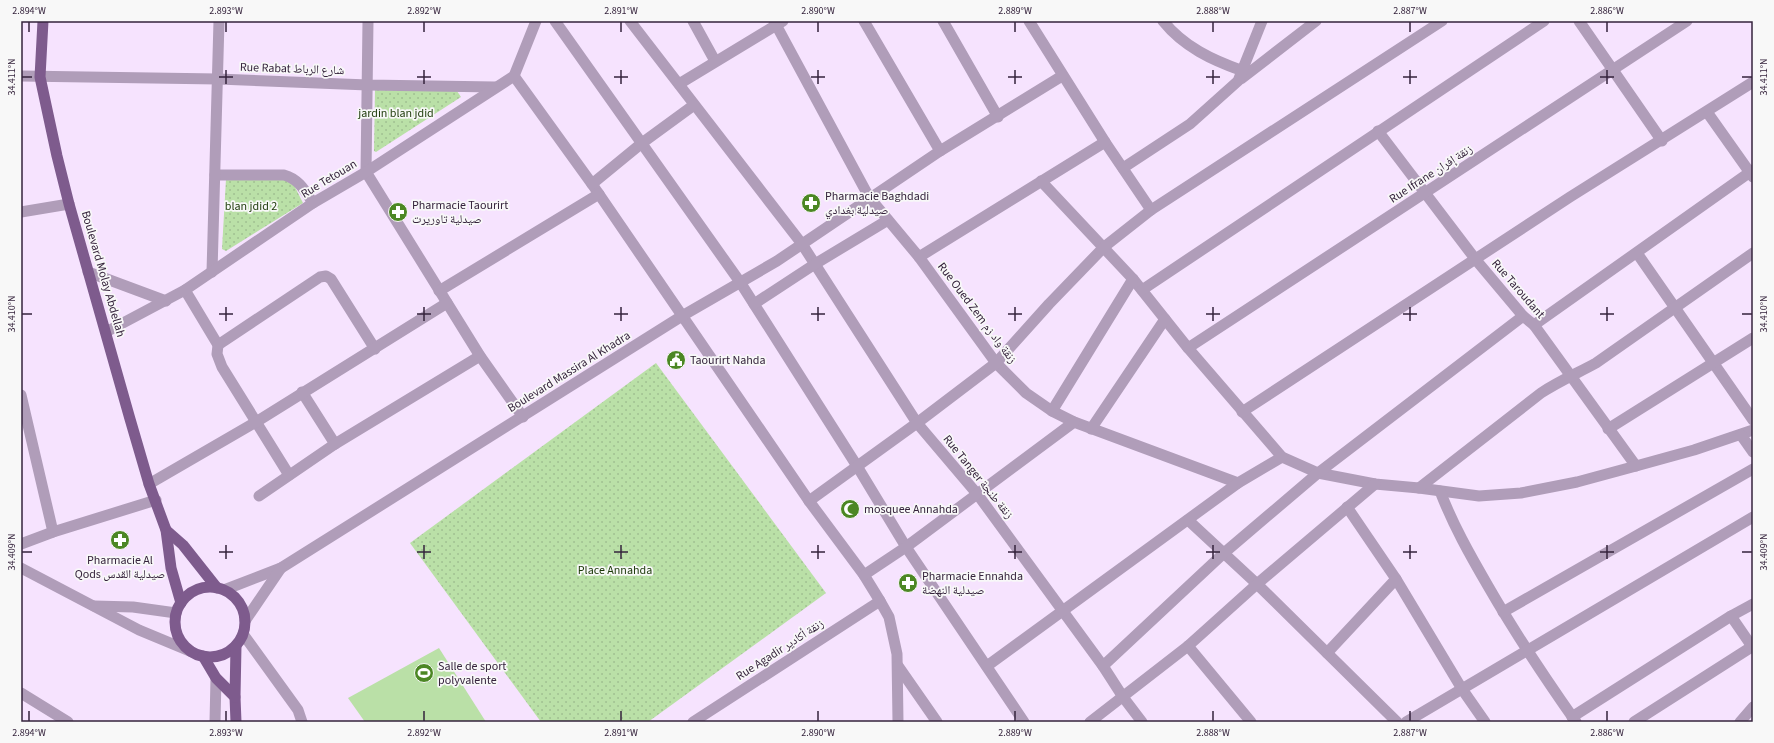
<svg xmlns="http://www.w3.org/2000/svg" width="1774" height="743" viewBox="0 0 1774 743" font-family="'Source Sans 3','Noto Naskh Arabic',sans-serif">
	<defs>
		<pattern id="park-dots" width="8" height="8" patternUnits="userSpaceOnUse"><rect width="8" height="8" fill="#bae0a7"/><path d="M2 2h.1M6 6h.1" fill="none" stroke="#a0c091" stroke-width="1.8" stroke-linecap="round"/></pattern>
	</defs>
	<rect width="100%" height="100%" fill="#f6e3fe"/>
	<!-- park -->
	<g fill="url(#park-dots)">
		<polygon points="375,90 457,91 461,97 376,152 374,151"/>
		<polygon points="226,179 291,179 303,203 226,251 222,249"/>
		<polygon points="656,363 826,593 648,722 541,722 410,543"/>
	</g>
	<!-- pitch -->
	<polygon fill="#bae0a7" points="439,648 486,722 365,722 348,698"/>
	<g fill="none" stroke-linecap="round" stroke-linejoin="round">
		<!-- minor -->
		<g stroke="#b09db9" stroke-width="11">
			<polyline points="368,21 366,172 480,356 523,417"/>
			<polyline points="555,21 740,282 857,466 906,547 1024,722"/>
			<polyline points="630,21 802,244 917,423 978,495 1103,666 1123,697 1142,722"/>
			<polyline points="693,21 715,61"/>
			<polyline points="774,21 869,197 919,257 996,363 1026,393 1052,411 1074,422 1238,483"/>
			<polyline points="864,21 940,151"/>
			<polyline points="943,21 998,117"/>
			<polyline points="1029,21 1105,142 1151,210"/>
			<path d="M1163,21c21,26 49,39 80,50"/>
			<polyline points="1579,21 1662,141"/>
			<polyline points="21,76 218,79 368,85 495,87"/>
			<polyline points="514,76 592,184 809,501 864,575 880,601 889,617 897,654 898,722"/>
			<polyline points="1241,79 1316,21"/>
			<polyline points="679,84 783,21"/>
			<polyline points="1707,112 1753,177"/>
			<polyline points="1378,131 1476,260 1523,316 1534,325 1636,466"/>
			<polyline points="1123,168 1190,124 1238,81 1262,21"/>
			<path d="M215,175h69c15,4 21,16 29,28"/>
			<polyline points="1041,181 1133,279 1188,348 1282,457 1318,473 1375,484 1419,488 1479,496 1521,493 1577,482 1636,466 1694,450 1753,430"/>
			<polyline points="592,184 642,143 694,105"/>
			<polyline points="21,212 69,204"/>
			<polyline points="1637,253 1753,420"/>
			<polyline points="919,257 1105,142"/>
			<polyline points="88,272 166,301"/>
			<polyline points="212,272 219,21"/>
			<polyline points="185,290 218,345 217,354 222,367 289,475"/>
			<polyline points="1142,290 1544,21"/>
			<polyline points="439,291 599,194"/>
			<polyline points="754,304 815,264 888,220"/>
			<polyline points="1534,325 1753,170"/>
			<polyline points="106,332 185,290 313,203 366,172 514,76 536,21"/>
			<polyline points="218,345 320,277 326,276 331,279 375,349"/>
			<polyline points="1188,348 1687,21"/>
			<polyline points="302,392 335,444"/>
			<polyline points="21,395 53,532"/>
			<polyline points="1052,411 1133,279"/>
			<polyline points="1242,412 1570,197 1753,82"/>
			<polyline points="1091,429 1165,319"/>
			<polyline points="1608,429 1753,338"/>
			<polyline points="1741,435 1753,452"/>
			<polyline points="149,484 256,422 447,303"/>
			<path d="M1419,488l122,-95c18,-12 37,-20 55,-30l157,-110"/>
			<path d="M1440,491c13,34 30,64 48,95 27,47 57,92 88,136"/>
			<polyline points="259,496 335,444 480,356"/>
			<polyline points="809,501 917,423 996,363 1049,304 1104,247 1151,210 1442,21"/>
			<polyline points="1347,507 1396,579 1462,689 1485,722"/>
			<polyline points="1188,520 1257,584 1397,722"/>
			<polyline points="21,544 53,532 156,500"/>
			<polyline points="21,568 139,630 192,652"/>
			<polyline points="864,575 906,547 1074,422"/>
			<polyline points="224,590 281,568 682,316 777,261 940,151 1062,76"/>
			<polyline points="94,606 133,607 176,613"/>
			<polyline points="1503,612 1753,469"/>
			<polyline points="1731,616 1753,648"/>
			<polyline points="245,621 281,568"/>
			<polyline points="243,634 298,710 302,722"/>
			<polyline points="1188,646 1251,722"/>
			<polyline points="1327,653 1396,579"/>
			<polyline points="898,666 937,722"/>
			<polyline points="987,666 1238,483 1282,457"/>
			<polyline points="1103,666 1224,553 1318,473 1523,316"/>
			<polyline points="21,693 68,722"/>
			<polyline points="1572,717 1731,616 1753,604"/>
			<polyline points="215,722 216,678"/>
			<polyline points="693,722 880,601"/>
			<polyline points="1090,722 1188,646 1257,584 1375,484"/>
			<polyline points="1406,722 1753,517"/>
			<polyline points="1634,722 1753,646"/>
			<polyline points="1740,722 1753,707"/>
		</g>
		<!-- primary -->
		<g stroke="#7e5b8d" stroke-width="11">
			<polyline points="43,21 40,77 57,156 69,204 130,419 149,484 166,530 171,568 181,603"/>
			<polyline points="166,530 183,545 217,588"/>
			<circle cx="210" cy="622" r="35"/>
			<polyline points="236,646 235,697 236,722"/>
			<polyline points="203,656 216,678 235,697"/>
		</g>
	</g>
	<!-- ticks -->
	<path fill="none" stroke="#35233c" stroke-width="1.5" d="M29,22v10M226,22v10M424,22v10M621,22v10M818,22v10M1015,22v10M1213,22v10M1410,22v10M1607,22v10M226,70v14M424,70v14M621,70v14M818,70v14M1015,70v14M1213,70v14M1410,70v14M1607,70v14M22,77h10M219,77h14M417,77h14M614,77h14M811,77h14M1008,77h14M1206,77h14M1403,77h14M1600,77h14M1742,77h10M226,307v14M424,307v14M621,307v14M818,307v14M1015,307v14M1213,307v14M1410,307v14M1607,307v14M22,314h10M219,314h14M417,314h14M614,314h14M811,314h14M1008,314h14M1206,314h14M1403,314h14M1600,314h14M1742,314h10M226,545v14M424,545v14M621,545v14M818,545v14M1015,545v14M1213,545v14M1410,545v14M1607,545v14M22,552h10M219,552h14M417,552h14M614,552h14M811,552h14M1008,552h14M1206,552h14M1403,552h14M1600,552h14M1742,552h10M29,711v10M226,711v10M424,711v10M621,711v10M818,711v10M1015,711v10M1213,711v10M1410,711v10M1607,711v10"/>
	<!-- icons -->
	<defs>
		<symbol id="pharmacy-disc" viewBox="-11 -11 22 22"><circle r="9.5" fill="#4c8724" stroke="#f8f8f8"/><path d="M-2-6h4v4h4v4h-4v4h-4v-4h-4v-4h4Z" fill="#fff"/></symbol>
		<symbol id="civic-disc" viewBox="-11 -11 22 22"><circle r="9.5" fill="#4c8724" stroke="#f8f8f8"/><path d="M-.6-6.5H3V-4.5H.6V-3L4-1V1h2V6H-6V1h2V-1L-.6-3ZM-1.2 2.5V6h2.4V2.5Z" fill="#fff"/></symbol>
		<symbol id="mosque-disc" viewBox="-11 -11 22 22"><circle r="9.5" fill="#4c8724" stroke="#f8f8f8"/><path d="M3.5-4.9A6 6 0 1 0 3.5 4.9A5 5 0 1 1 3.5-4.9Z" fill="#fff"/></symbol>
		<symbol id="stadium-disc" viewBox="-11 -11 22 22"><circle r="9.5" fill="#4c8724" stroke="#f8f8f8"/><path d="M0-5a6.5 5 0 1 0 0 10a6.5 5 0 1 0 0-10ZM-3.5-1.8h7v3.6h-7Z" fill="#fff"/></symbol>
	</defs>
	<g fill-rule="evenodd">
		<use href="#pharmacy-disc" x="800" y="192" width="22" height="22"/>
		<use href="#pharmacy-disc" x="387" y="201" width="22" height="22"/>
		<use href="#civic-disc" x="665" y="349" width="22" height="22"/>
		<use href="#mosque-disc" x="839" y="498" width="22" height="22"/>
		<use href="#pharmacy-disc" x="109" y="529" width="22" height="22"/>
		<use href="#pharmacy-disc" x="897" y="572" width="22" height="22"/>
		<use href="#stadium-disc" x="413" y="662" width="22" height="22"/>
	</g>
	<g text-anchor="middle" dominant-baseline="central" stroke-width="3.5" stroke-linejoin="round" paint-order="stroke">
		<!-- street labels -->
		<g font-size="12" fill="#35233c" stroke="#f8f8f8">
			<text transform="translate(292 69) rotate(2)">Rue Rabat شارع الرباط</text>
			<text transform="translate(1431 174) rotate(-33)">Rue Ifrane زنقة إفران</text>
			<text transform="translate(329 179) rotate(-31)">Rue Tetouan</text>
			<text transform="translate(103 274) rotate(74)">Boulevard Molay Abdellah</text>
			<text transform="translate(1518 289) rotate(49)">Rue Taroudant</text>
			<text transform="translate(977 313) rotate(53)">Rue Oued Zem زنقة واد زم</text>
			<text transform="translate(569 372) rotate(-32)">Boulevard Massira Al Khadra</text>
			<text transform="translate(978 477) rotate(51)">Rue Tanger زنقة طنجة</text>
			<text transform="translate(780 650) rotate(-33)">Rue Agadir زنقة أكادير</text>
		</g>
		<!-- park labels -->
		<g font-size="12" fill="#1a3706" stroke="#f8f8f8">
			<text x="396" y="113">jardin blan jdid</text>
			<text x="251" y="206">blan jdid 2</text>
			<text x="615" y="570">Place Annahda</text>
		</g>
		<!-- poi labels -->
		<g font-size="12" fill="#35233c" stroke="#f8f8f8" text-anchor="start">
			<text x="825" y="196">Pharmacie Baghdadi<tspan x="825" dy="14">صيدلية بغدادي</tspan></text>
			<text x="412" y="205">Pharmacie Taourirt<tspan x="412" dy="14">صيدلية تاوريرت</tspan></text>
			<text x="690" y="360">Taourirt Nahda</text>
			<text x="864" y="509">mosquee Annahda</text>
			<text x="120" y="560" text-anchor="middle">Pharmacie Al<tspan x="120" dy="14">Qods صيدلية القدس</tspan></text>
			<text x="922" y="576">Pharmacie Ennahda<tspan x="922" dy="14">صيدلية النهضة</tspan></text>
			<text x="438" y="666">Salle de sport<tspan x="438" dy="14">polyvalente</tspan></text>
		</g>
	</g>
	<!-- border -->
	<rect width="1774" height="743" fill="none" stroke="#f8f8f8" stroke-width="44"/>
	<rect x="22" y="22" width="1730" height="699" fill="none" stroke="#35233c" stroke-width="1.5"/>
	<g font-size="10" text-anchor="middle" fill="#35233c">
		<text x="29" y="14">2.894°W</text>
		<text x="226" y="14">2.893°W</text>
		<text x="424" y="14">2.892°W</text>
		<text x="621" y="14">2.891°W</text>
		<text x="818" y="14">2.890°W</text>
		<text x="1015" y="14">2.889°W</text>
		<text x="1213" y="14">2.888°W</text>
		<text x="1410" y="14">2.887°W</text>
		<text x="1607" y="14">2.886°W</text>
		<text transform="translate(11 77) rotate(-90)" y="4">34.411°N</text>
		<text transform="translate(1763 77) rotate(-90)" y="4">34.411°N</text>
		<text transform="translate(11 314) rotate(-90)" y="4">34.410°N</text>
		<text transform="translate(1763 314) rotate(-90)" y="4">34.410°N</text>
		<text transform="translate(11 552) rotate(-90)" y="4">34.409°N</text>
		<text transform="translate(1763 552) rotate(-90)" y="4">34.409°N</text>
		<text x="29" y="736">2.894°W</text>
		<text x="226" y="736">2.893°W</text>
		<text x="424" y="736">2.892°W</text>
		<text x="621" y="736">2.891°W</text>
		<text x="818" y="736">2.890°W</text>
		<text x="1015" y="736">2.889°W</text>
		<text x="1213" y="736">2.888°W</text>
		<text x="1410" y="736">2.887°W</text>
		<text x="1607" y="736">2.886°W</text>
	</g>
</svg>
